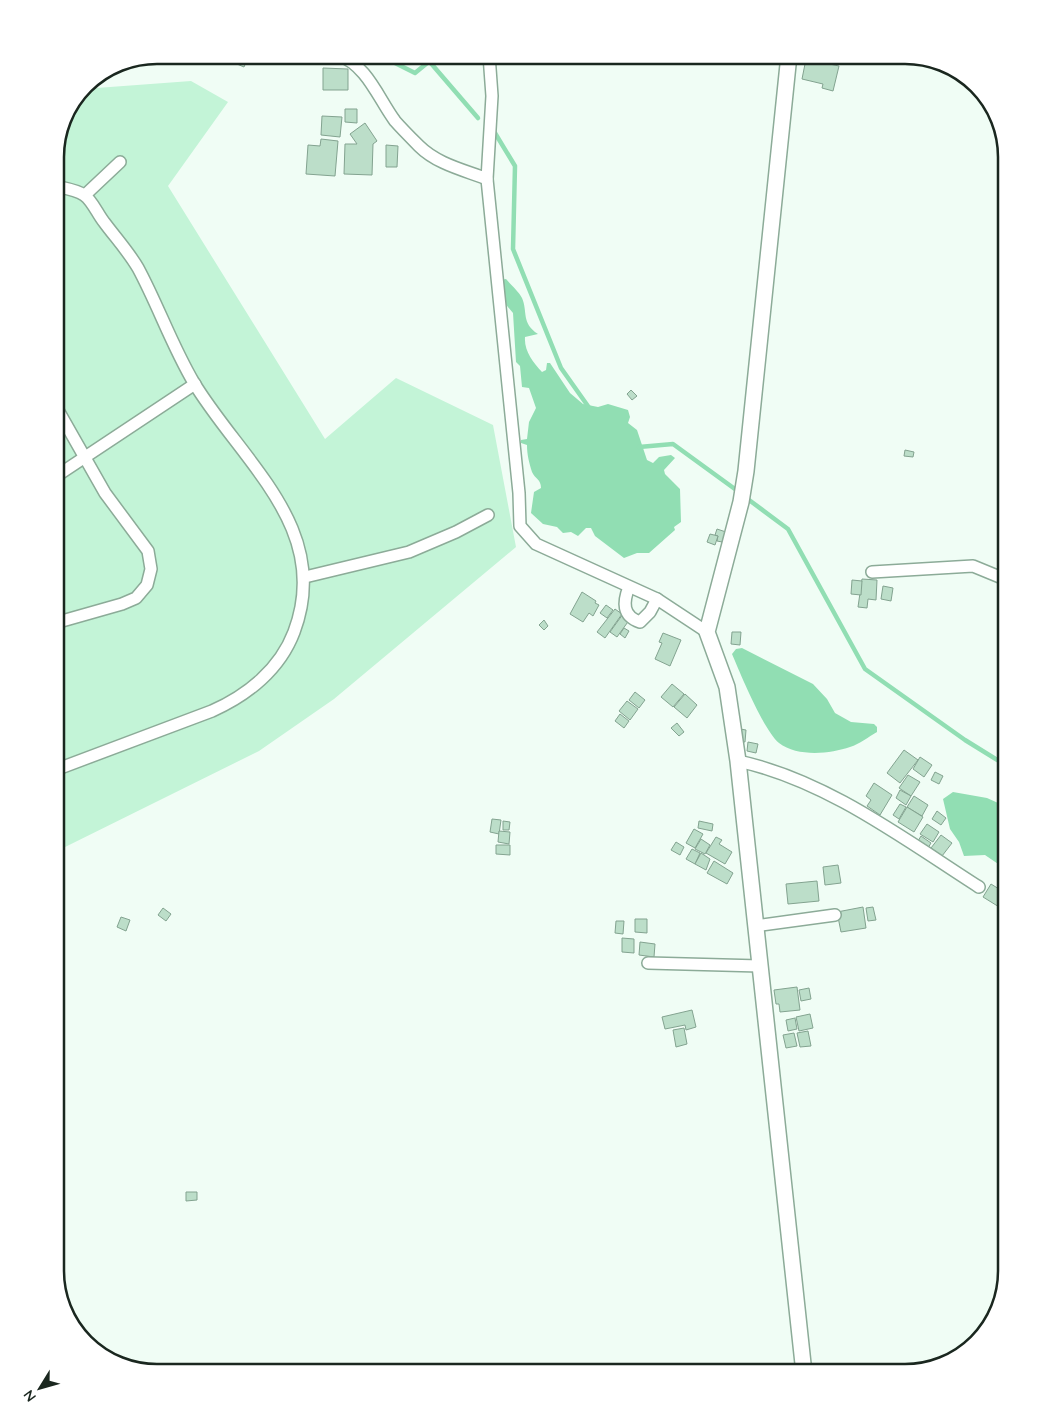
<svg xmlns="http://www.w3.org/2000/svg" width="1062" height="1428" viewBox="0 0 1062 1428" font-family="Quicksand,sans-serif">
	<rect width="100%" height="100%" fill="#f0fdf5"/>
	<!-- green -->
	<polygon fill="#c3f4d7" points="191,81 228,102 168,186 325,439 396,378 493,425 516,547 334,699 259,751 55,852 55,150 66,112 83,89"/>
	<!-- water -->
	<g fill="#91deb3">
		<path d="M506,279c4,5 13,13 16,19 6,14 -1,25 16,36l-13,3c-1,14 8,25 17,35l4,-2 1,-7h3l20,30 13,11 15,3 10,-3 20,6 2,7 -2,6 9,7 10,30 6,3 6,-6 12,-2 4,3 -11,12 1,4 15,15 1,33 -7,5 1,3 -26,23h-12l-13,5 -29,-22 -4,-8h-5l-8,8 -7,-4 -8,1 -6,-6 -14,-3 -12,-11 3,-21 7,-4c0,-9 -6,-9 -9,-16 -3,-10 -5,-17 -5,-27l-6,-2v-3l6,-1 2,-17 7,-14 -7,-20 -7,-1 -2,-21 -4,-4 -3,-49 -10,-12 -3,-21z"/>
		<path d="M742,648l71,36 14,15 8,14 16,9 23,2 3,3v5c-9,5 -17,12 -27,15 -20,7 -53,10 -71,-4 -16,-14 -38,-68 -47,-89l4,-5z"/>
		<polygon points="953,792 987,798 1007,807 1007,870 985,855 964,856 959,842 950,829 943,799"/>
	</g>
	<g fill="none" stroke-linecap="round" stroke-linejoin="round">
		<!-- stream -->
		<g stroke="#91deb3" stroke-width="4.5">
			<polyline points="379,55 415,73 437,55"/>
			<polyline points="429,61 478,118"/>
			<polyline points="495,133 515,166 513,249 561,368 590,409"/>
			<polyline points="639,447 673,444 739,492"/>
			<polyline points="745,497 788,529 865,669 965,740 1007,766"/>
		</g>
	</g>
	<!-- building -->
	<g fill="#bcdec9" stroke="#83a390">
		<polygon points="227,55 249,55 244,67 225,59"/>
		<polygon points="806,59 839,66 833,91 822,88 823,84 802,79"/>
		<polygon points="323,68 348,69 348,90 323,90"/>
		<polygon points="345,109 357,109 357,123 345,122"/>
		<polygon points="322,116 342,117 340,137 321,135"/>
		<polygon points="365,123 377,141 373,144 372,175 344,174 345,144 357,144 350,134"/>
		<polygon points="321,139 338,141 335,176 306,174 308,145 320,146"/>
		<polygon points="386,145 398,146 397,167 386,167"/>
		<polygon points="631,390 637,396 632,400 627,394"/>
		<polygon points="905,450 914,452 913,457 904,456"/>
		<polygon points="717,529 726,532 722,542 717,541 718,536 715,535"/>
		<polygon points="710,534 718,536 715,545 707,542"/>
		<polygon points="862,579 877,580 876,600 868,599 867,608 858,607"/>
		<polygon points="852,580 862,581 861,595 851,594"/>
		<polygon points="883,586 893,588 891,601 881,599"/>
		<polygon points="582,592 596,601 595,603 599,605 593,616 589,613 583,622 570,614"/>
		<polygon points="606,605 613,610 607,618 600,613"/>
		<polygon points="615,609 622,614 605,638 597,632"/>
		<polygon points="623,614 630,619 617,637 610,632"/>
		<polygon points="544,620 548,626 544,630 539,625"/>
		<polygon points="624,628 629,631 625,638 620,634"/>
		<polygon points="732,632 741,632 740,645 731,644"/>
		<polygon points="663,633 681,640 670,666 655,659 662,643 659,642"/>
		<polygon points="672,684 684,694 673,707 661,697"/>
		<polygon points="635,692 645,700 639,708 629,700"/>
		<polygon points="685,694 697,705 687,718 674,707"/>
		<polygon points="627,701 638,709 630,720 619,711"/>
		<polygon points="620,714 629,721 624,728 615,721"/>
		<polygon points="677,723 684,732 679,736 671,728"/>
		<polygon points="740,729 746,730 745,742 738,741"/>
		<polygon points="748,742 758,744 756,753 747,751"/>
		<polygon points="904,750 918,760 900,783 887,773"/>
		<polygon points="920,757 932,765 924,777 913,769"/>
		<polygon points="935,772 943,776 939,784 931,780"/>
		<polygon points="908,775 920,782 911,796 899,788"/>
		<polygon points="874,783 892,795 880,815 867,806 871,800 866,796"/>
		<polygon points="900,790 911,796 906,805 896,798"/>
		<polygon points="914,796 928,805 922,816 907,807"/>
		<polygon points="900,804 906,807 899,819 893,815"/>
		<polygon points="907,807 923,817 914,832 898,822"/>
		<polygon points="937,811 946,818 941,825 932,819"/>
		<polygon points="492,819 501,820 499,834 490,832"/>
		<polygon points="503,821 510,822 509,830 503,830"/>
		<polygon points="699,821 713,824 712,831 698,828"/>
		<polygon points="927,824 939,832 933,842 920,834"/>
		<polygon points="694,829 703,834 695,848 686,843"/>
		<polygon points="499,831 510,832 509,844 498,842"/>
		<polygon points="941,835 952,843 942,856 931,848"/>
		<polygon points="921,836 931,843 928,848 918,841"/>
		<polygon points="716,837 722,840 719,844 732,852 725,864 706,853"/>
		<polygon points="701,839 710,845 705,854 695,849"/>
		<polygon points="676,842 684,847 680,855 671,850"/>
		<polygon points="496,845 510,845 510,855 496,854"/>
		<polygon points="692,849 700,853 695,864 686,859"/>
		<polygon points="701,853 710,859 706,870 695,864"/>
		<polygon points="714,861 733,873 727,884 707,873"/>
		<polygon points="838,865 841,883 825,885 823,867"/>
		<polygon points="817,881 819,901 788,904 786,884"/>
		<polygon points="991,884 1007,894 1007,905 1004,910 983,897"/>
		<polygon points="863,907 866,928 841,932 837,912"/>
		<polygon points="873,907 876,920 868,921 866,908"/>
		<polygon points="163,908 171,914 166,921 158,915"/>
		<polygon points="121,917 130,920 126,931 117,927"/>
		<polygon points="635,919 647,919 647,933 635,932"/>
		<polygon points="616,921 624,921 623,934 615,933"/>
		<polygon points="622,938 634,939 634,953 622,952"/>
		<polygon points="640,942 655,944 654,957 639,955"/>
		<polygon points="797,987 800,1010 780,1012 779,1004 776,1004 774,990"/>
		<polygon points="809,988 811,999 801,1001 799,990"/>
		<polygon points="692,1010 696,1027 686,1030 685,1025 665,1029 662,1017"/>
		<polygon points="810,1014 813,1028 799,1031 796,1017"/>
		<polygon points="795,1018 797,1029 788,1031 786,1020"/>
		<polygon points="684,1028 687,1044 676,1047 673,1030"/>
		<polygon points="808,1031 811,1046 800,1047 797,1033"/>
		<polygon points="794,1033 797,1046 786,1048 783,1035"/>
		<polygon points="186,1192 197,1192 197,1200 186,1201"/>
		<polygon points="628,1368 629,1373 607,1373"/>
	</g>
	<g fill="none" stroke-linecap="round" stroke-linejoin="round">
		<defs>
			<g id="street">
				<path d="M338,55c29,10 40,43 57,66 7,8 16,17 24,25 18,18 45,24 68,33"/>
				<polyline points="489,55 492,96 487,179 519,493 520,526 536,544 657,599 707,632"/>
				<polyline points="85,195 120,162"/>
				<polyline points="55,477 195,384"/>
				<polyline points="872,572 973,566 1007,580"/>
				<polyline points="305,577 409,552 456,532 488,515"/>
				<path d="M629,587c-6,15 -7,29 11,35l10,-10 7,-13"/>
				<polyline points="55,623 122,604 136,598 147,585 151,569 148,551 105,493 55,405"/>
				<path d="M738,761c88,19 166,78 241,126"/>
				<path d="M55,770l157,-59c36,-16 68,-42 82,-79 39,-103 -52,-170 -100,-249 -22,-37 -36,-78 -56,-115 -10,-17 -23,-31 -34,-46 -6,-7 -12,-22 -20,-27 -7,-5 -20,-7 -29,-9"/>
				<polyline points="755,926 835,915"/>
				<polyline points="648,963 760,966"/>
			</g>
			<polyline id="secondary" points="789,55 746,471 741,502 707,632 727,687 738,761 804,1373"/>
		</defs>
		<!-- street casing -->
		<use href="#street" stroke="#8cab98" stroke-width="14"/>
		<!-- secondary casing -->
		<use href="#secondary" stroke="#8cab98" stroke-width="18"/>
		<!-- street -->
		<use href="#street" stroke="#fff" stroke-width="11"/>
		<!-- secondary -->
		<use href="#secondary" stroke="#fff" stroke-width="15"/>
	</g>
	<!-- crop -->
	<path d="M0 0H1062V1428H0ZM157 64H905A93 93 0 0 1 998 157V1271A93 93 0 0 1 905 1364H157A93 93 0 0 1 64 1271V157A93 93 0 0 1 157 64Z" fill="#fff" fill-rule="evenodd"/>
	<path fill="none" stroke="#1a271f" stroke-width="2.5" d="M157 64H905A93 93 0 0 1 998 157V1271A93 93 0 0 1 905 1364H157A93 93 0 0 1 64 1271V157A93 93 0 0 1 157 64Z"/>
	<!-- north arrow -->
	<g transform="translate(40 1388) rotate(233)" stroke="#ffffff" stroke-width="4" paint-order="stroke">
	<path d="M0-4L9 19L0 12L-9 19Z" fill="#1a271f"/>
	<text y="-8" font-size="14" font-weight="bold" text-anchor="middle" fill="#1a271f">N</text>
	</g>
</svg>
